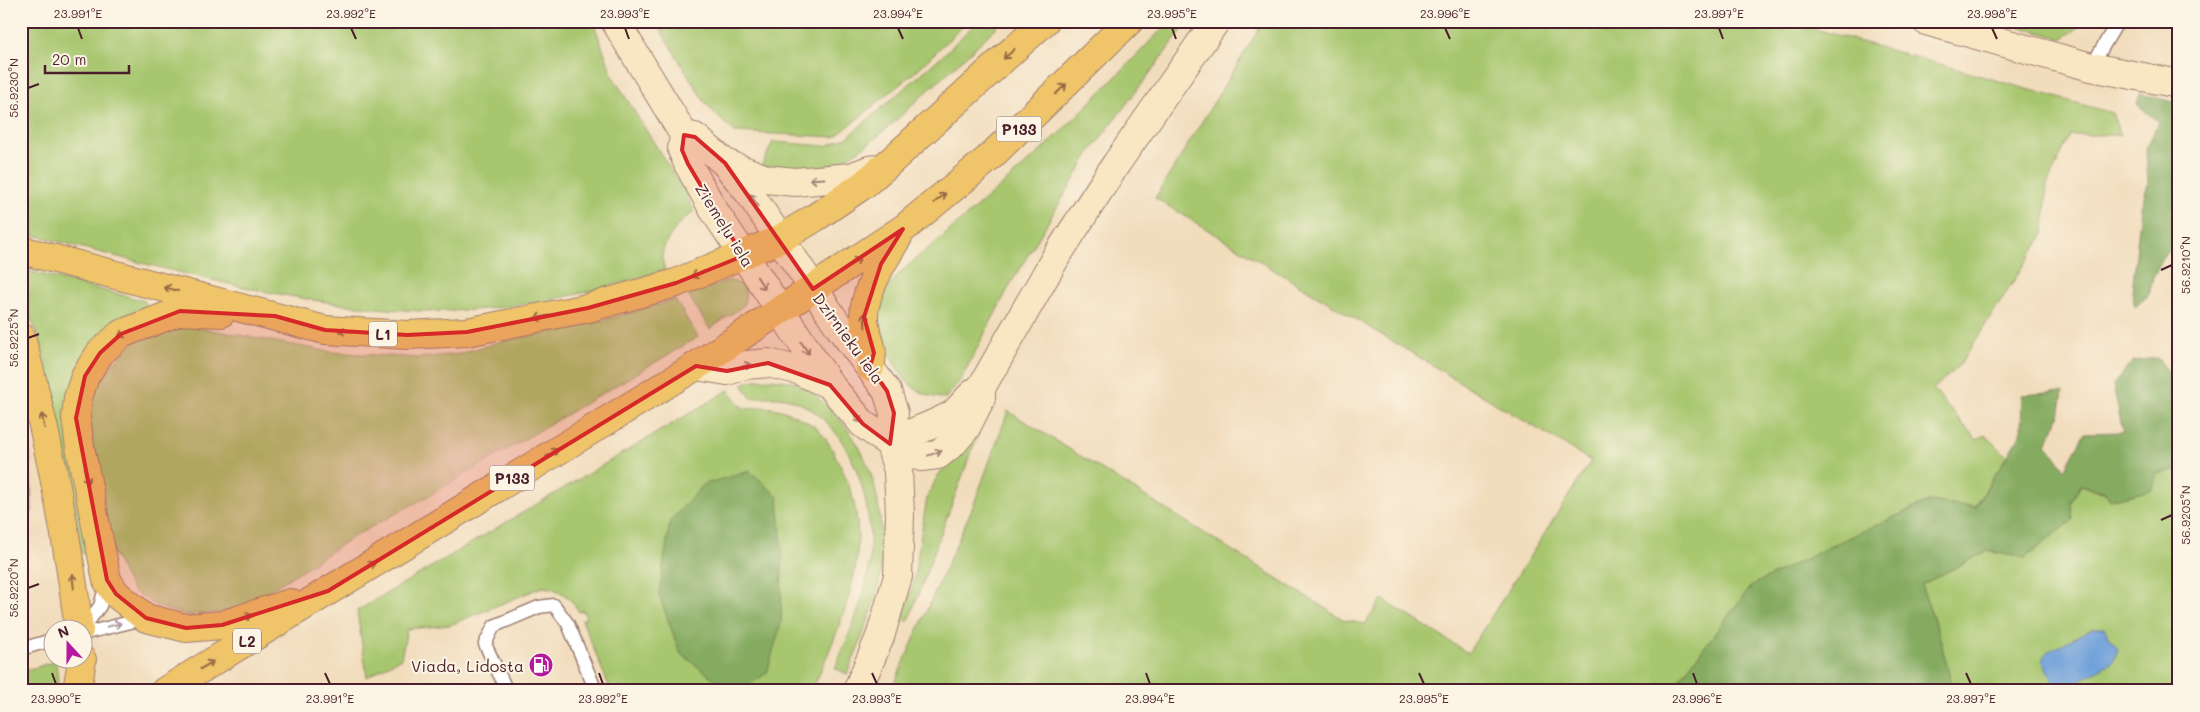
<svg xmlns="http://www.w3.org/2000/svg" width="2200" height="712" viewBox="0 0 2200 712" font-family="Mali,sans-serif">
	<rect width="100%" height="100%" fill="#fcf5e5"/>
	<filter id="ink" filterUnits="userSpaceOnUse"><feTurbulence type="fractalNoise" baseFrequency=".02" numOctaves="2"/><feDisplacementMap in="SourceGraphic" scale="10" xChannelSelector="R" yChannelSelector="G"/><feConvolveMatrix kernelMatrix="1 2 1 2 8 2 1 2 1" color-interpolation-filters="sRGB"/></filter>
	<filter id="wash" filterUnits="userSpaceOnUse"><feTurbulence type="fractalNoise" baseFrequency=".0096" numOctaves="4" result="noise"/><feDisplacementMap in="SourceGraphic" scale="20" xChannelSelector="R" yChannelSelector="G"/><feGaussianBlur stdDeviation="1.12" result="paint"/><feColorMatrix in="noise" values="0 0 0 0 0 0 0 0 0 0 0 0 0 0 0 0 0 1.4 0 .05"/><feComposite in="paint" operator="in"/></filter>
	<g filter="url(#wash)">
		<rect width="100%" height="100%" fill="#f1dcbb"/>
		<!-- green -->
		<g fill="#a7c66e" stroke="#78724c">
			<path d="M21,21h572l20,56 74,119 7,16c-13,7 -32,29 -32,46 0,3 2,8 3,12 -84,27 -174,46 -263,40 -129,-8 -256,-47 -381,-78z"/>
			<polygon points="655,21 968,21 915,72 835,137 735,132 718,117 704,101"/>
			<path d="M978,21h25c-27,26 -54,51 -81,75 -29,27 -62,62 -101,72 -21,6 -40,1 -60,-1l12,-25 53,4 22,-9 94,-81z"/>
			<path d="M1170,21h19l-98,130 -81,134 -49,94 -15,19c-21,1 -39,-12 -49,-30 -12,-22 -25,-45 -14,-71 10,-23 39,-43 58,-59 34,-30 69,-59 103,-90 43,-41 84,-84 126,-127z"/>
			<polygon points="1264,21 1787,21 2112,113 2120,135 2070,135 2047,185 2044,234 1959,366 1933,389 1977,440 1985,434 2007,456 1974,507 1929,501 1751,586 1671,691 891,691 974,504 1008,411 1344,620 1365,624 1382,599 1468,653 1591,461 1155,198"/>
			<polygon points="2002,21 2088,21 2062,39"/>
			<path d="M21,269l124,32 2,7c-32,9 -47,29 -67,54l11,190 -10,2 -31,-175 -10,-39 -19,-43z"/>
			<polygon points="728,280 741,284 746,291 744,305 710,329 688,295"/>
			<polygon points="675,300 698,337 430,495 353,537 247,605 230,612 186,615 158,607 132,590 113,553 88,418 91,396 104,372 135,341 173,326 196,327 331,352 419,358 459,354 499,342 584,325"/>
			<path d="M772,379c7,1 13,1 19,2 12,3 23,13 32,21 38,35 54,74 58,125 1,12 2,26 1,38 -5,38 -20,74 -35,109l-12,-6c15,-36 32,-72 35,-112 3,-56 -19,-135 -78,-156 -13,-5 -27,-3 -41,-2l-9,-14 12,-4z"/>
			<polygon points="21,381 28,410 32,511 21,538"/>
			<path d="M729,390c19,30 16,14 43,18 13,2 24,8 35,14 17,8 24,25 32,41 42,79 5,153 -27,228h-201l-29,-71 4,-2 -3,-8 -4,2c-8,-15 -20,-24 -37,-25l-92,38 -43,4 -6,29 -34,19 -10,-66z"/>
			<polygon points="978,434 908,622 903,618 913,584 927,498 937,477 961,448"/>
			<polygon points="2179,470 2179,685 2172,691 1944,691 1951,682 1939,635 1921,585 1987,551 2025,558 2071,502 2081,485 2105,493 2157,474"/>
			<polygon points="56,661 58,684 56,691 21,691 21,672"/>
		</g>
		<!-- forest -->
		<g fill="#85ab61" stroke="#686546">
			<polygon points="2140,94 2179,103 2179,242 2165,254 2153,277 2149,295 2135,307 2132,292 2141,207 2148,184 2146,150 2158,122 2137,104"/>
			<polygon points="2157,358 2179,384 2179,470 2157,474 2152,490 2110,500 2105,492 2081,485 2071,502 2073,520 2025,558 1987,551 1921,585 1939,635 1951,682 1944,691 1671,691 1751,586 1839,542 1929,501 1975,507 2021,434 2022,395 2063,392 2059,417 2046,444 2065,469 2085,433 2123,432 2113,385 2133,361"/>
			<polygon points="750,471 778,497 782,550 781,623 767,673 739,691 730,691 680,653 659,595 670,521 704,484"/>
		</g>
		<!-- water -->
		<polygon fill="#70a0da" stroke="#5d6082" points="2093,628 2104,628 2118,649 2113,662 2068,687 2054,684 2043,661 2047,652"/>
	</g>
	<g filter="url(#ink)">
		<g fill="none" stroke-linecap="round" stroke-linejoin="round">
			<defs>
				<g id="lane">
					<polyline points="2091,67 2118,21"/>
					<polyline points="82,630 100,606 107,581"/>
					<polyline points="82,634 143,619"/>
					<polyline points="21,649 52,640"/>
					<polyline points="507,691 485,644 494,626 539,607 554,605 568,624 596,691"/>
				</g>
				<g id="secondary">
					<polyline points="615,21 684,135 682,150 688,164 713,209 830,385 863,424 890,444 921,457 938,455 953,443 966,428 981,398 981,388 1056,257 1116,164 1216,21"/>
					<polyline points="1926,21 2091,67 2179,84"/>
					<polyline points="684,135 695,137 725,163 750,194 840,328 887,391 894,413 890,444 898,471 900,514 898,576 880,637 857,691"/>
					<polyline points="725,163 766,179 795,182 851,177 869,170 882,168"/>
					<polyline points="696,366 727,371 747,365 768,363 798,370 830,385"/>
					<path d="M890,444c19,-12 40,-17 60,-28 11,-6 16,-19 28,-26"/>
				</g>
				<g id="primary">
					<polyline points="21,250 325,330 407,335 467,332 588,308 676,283 780,239 816,217 863,185 891,161 1045,21"/>
					<polyline points="221,313 180,311 121,334 100,353 85,376 78,398 76,418 80,447 107,580 116,594 146,618 186,628 222,625 290,603"/>
					<path d="M21,337c26,96 46,194 58,293"/>
					<path d="M870,367c6,-23 -5,-28 -6,-49 -1,-26 21,-60 34,-81"/>
					<polyline points="77,691 82,660"/>
					<polyline points="165,691 696,366 903,229 988,159 1129,21"/>
				</g>
			</defs>
			<!-- lane casing -->
			<use href="#lane" stroke="#9e7e73" stroke-width="15"/>
			<!-- secondary casing -->
			<use href="#secondary" stroke="#9e7e73" stroke-width="30"/>
			<!-- primary casing -->
			<use href="#primary" stroke="#9e7e73" stroke-width="30"/>
			<!-- lane -->
			<use href="#lane" stroke="#fff" stroke-width="12"/>
			<!-- secondary -->
			<use href="#secondary" stroke="#f9e7c3" stroke-width="28"/>
			<!-- primary -->
			<use href="#primary" stroke="#f0c469" stroke-width="28"/>
		</g>
		<!-- one-way arrows -->
		<defs><path id="oneway-shaft" d="M-6 0H5M1.5-3L5.5 0L1.5 3" fill="none" stroke-width="1.6" stroke-linecap="round" stroke-linejoin="round" transform="scale(1.25)"/></defs>
		<g stroke="#956947">
			<use href="#oneway-shaft" transform="translate(1009 54) rotate(138)"/>
			<use href="#oneway-shaft" transform="translate(1061 89) rotate(-44)"/>
			<use href="#oneway-shaft" transform="translate(940 198) rotate(-40)"/>
			<use href="#oneway-shaft" transform="translate(854 262) rotate(-33)"/>
			<use href="#oneway-shaft" transform="translate(698 274) rotate(158)"/>
			<use href="#oneway-shaft" transform="translate(171 289) rotate(-165)"/>
			<use href="#oneway-shaft" transform="translate(542 317) rotate(168)"/>
			<use href="#oneway-shaft" transform="translate(865 320) rotate(-92)"/>
			<use href="#oneway-shaft" transform="translate(346 331) rotate(-176)"/>
			<use href="#oneway-shaft" transform="translate(125 333) rotate(153)"/>
			<use href="#oneway-shaft" transform="translate(43 421) rotate(-101)"/>
			<use href="#oneway-shaft" transform="translate(552 453) rotate(-32)"/>
			<use href="#oneway-shaft" transform="translate(86 476) rotate(78)"/>
			<use href="#oneway-shaft" transform="translate(369 566) rotate(-32)"/>
			<use href="#oneway-shaft" transform="translate(73 581) rotate(-96)"/>
			<use href="#oneway-shaft" transform="translate(245 617) rotate(-20)"/>
			<use href="#oneway-shaft" transform="translate(207 665) rotate(-31)"/>
		</g>
		<g stroke="#a28377">
			<use href="#oneway-shaft" transform="translate(817 179) rotate(177)"/>
			<use href="#oneway-shaft" transform="translate(754 200) rotate(-125)"/>
			<use href="#oneway-shaft" transform="translate(761 283) rotate(57)"/>
			<use href="#oneway-shaft" transform="translate(805 348) rotate(56)"/>
			<use href="#oneway-shaft" transform="translate(744 366) rotate(-13)"/>
			<use href="#oneway-shaft" transform="translate(857 417) rotate(50)"/>
			<use href="#oneway-shaft" transform="translate(935 453) rotate(-20)"/>
		</g>
		<use stroke="#ae9aa0" href="#oneway-shaft" transform="translate(114 625) rotate(-14)"/>
	</g>
	<!-- marked area -->
	<path fill="#d62828" fill-opacity="0.2" stroke="#d62828" stroke-width="4" stroke-linejoin="round" d="M684,135l11,2 30,26 88,126 90,-60 -22,35 -17,53 10,36 -4,14 17,24 7,22 -4,31 -27,-20 -33,-39 -62,-22 -41,8 -31,-5 -368,225 -106,34 -36,3 -40,-10 -30,-24 -9,-14 -31,-162 9,-42 15,-23 21,-19 59,-23 95,5 50,14 82,5 60,-3 121,-24 88,-25 67,-27 -55,-92 -6,-14z"/>
	<!-- ticks -->
	<path fill="none" stroke="#4a1f2b" stroke-width="2" d="M78,28l4,11M351,28l5,11M625,28l4,11M898,28l5,11M1172,28l4,11M1445,28l5,11M1719,28l4,11M1992,28l5,11M28,88l11,-4M2161,270l11,-5M28,338l11,-4M2161,520l11,-5M28,588l11,-4M52,673l4,11M325,673l5,11M599,673l4,11M872,673l5,11M1146,673l4,11M1419,673l5,11M1693,673l4,11M1966,673l5,11"/>
	<!-- icons -->
	<defs>
		<symbol id="fuel-disc" viewBox="-11 -11 22 22"><circle r="9.5" fill="#b5179e" stroke="#fcf5e5"/><path d="M-5.5-6h7V0h2V4h1.3V-2.5L3-4.5l.8-.8L6-3V5H2.5V1h-1V6h-7ZM-4.2-4.7v3.2H.2V-4.7Z" fill="#fff"/></symbol>
	</defs>
	<g fill-rule="evenodd">
		<use href="#fuel-disc" x="527" y="651" width="28" height="28"/>
	</g>
	<g text-anchor="middle" dominant-baseline="central" stroke-width="4" stroke-linejoin="round" paint-order="stroke">
		<!-- shield labels -->
		<g fill="#fcf5e5" stroke="#7f5f63" stroke-width="1">
			<rect x="996.5" y="116.5" width="45" height="25" rx="4"/>
			<rect x="369" y="321.5" width="28" height="25" rx="4"/>
			<rect x="489.5" y="465.5" width="45" height="25" rx="4"/>
			<rect x="233" y="628.5" width="28" height="25" rx="4"/>
		</g>
		<g font-size="15" font-weight="bold" fill="#4a1f2b">
			<text x="1019" y="129">P133</text>
			<text x="383" y="334">L1</text>
			<text x="512" y="478">P133</text>
			<text x="247" y="641">L2</text>
		</g>
		<!-- street labels -->
		<g font-size="16" fill="#4a1f2b" stroke="#fcf5e5">
			<text transform="translate(725 225) rotate(58)">Ziemeļu iela</text>
			<text transform="translate(849 338) rotate(54)">Dzirnieku iela</text>
		</g>
		<!-- poi labels -->
		<g font-size="16" fill="#4a1f2b" stroke="#fcf5e5" text-anchor="end">
			<text x="524" y="665">Viada, Lidosta</text>
		</g>
	</g>
	<!-- margin -->
	<rect width="2200" height="712" fill="none" stroke="#fcf5e5" stroke-width="55"/>
	<!-- north arrow -->
	<g transform="translate(68 644) rotate(339)"><circle r="24" fill="#fcf5e5" stroke="#b59f9b"/>
	<path d="M0-4L9 19L0 12L-9 19Z" fill="#b5179e"/>
	<text y="-8" font-size="14" font-weight="bold" text-anchor="middle" fill="#4a1f2b">N</text>
	</g>
	<!-- scale -->
	<path d="M45 65v8h84v-8" fill="none" stroke="#4a1f2b" stroke-width="2.5"/>
	<text x="52" y="65" font-size="15" fill="#4a1f2b" stroke="#fcf5e5" stroke-width="4" paint-order="stroke">20 m</text>
	<rect x="28" y="28" width="2144" height="656" fill="none" stroke="#4a1f2b" stroke-width="2"/>
	<g font-size="12" text-anchor="middle" fill="#4a1f2b">
		<text x="78" y="18">23.991°E</text>
		<text x="351" y="18">23.992°E</text>
		<text x="625" y="18">23.993°E</text>
		<text x="898" y="18">23.994°E</text>
		<text x="1172" y="18">23.995°E</text>
		<text x="1445" y="18">23.996°E</text>
		<text x="1719" y="18">23.997°E</text>
		<text x="1992" y="18">23.998°E</text>
		<text transform="translate(14 88) rotate(-90)" y="4">56.9230°N</text>
		<text transform="translate(2186 265) rotate(-90)" y="4">56.9210°N</text>
		<text transform="translate(14 338) rotate(-90)" y="4">56.9225°N</text>
		<text transform="translate(2186 515) rotate(-90)" y="4">56.9205°N</text>
		<text transform="translate(14 588) rotate(-90)" y="4">56.9220°N</text>
		<text x="56" y="703">23.990°E</text>
		<text x="330" y="703">23.991°E</text>
		<text x="603" y="703">23.992°E</text>
		<text x="877" y="703">23.993°E</text>
		<text x="1150" y="703">23.994°E</text>
		<text x="1424" y="703">23.995°E</text>
		<text x="1697" y="703">23.996°E</text>
		<text x="1971" y="703">23.997°E</text>
	</g>
</svg>
